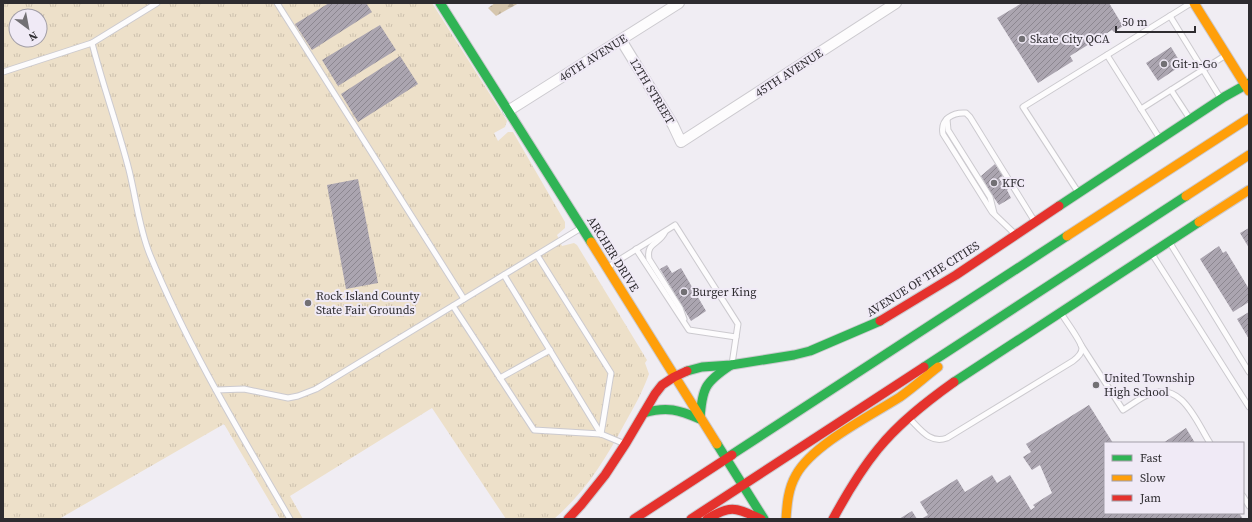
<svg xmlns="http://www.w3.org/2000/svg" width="1252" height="522" viewBox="0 0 1252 522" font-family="'Source Serif 4',serif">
	<defs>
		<pattern id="forest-firs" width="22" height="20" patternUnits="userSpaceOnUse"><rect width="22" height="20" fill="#d6c6ad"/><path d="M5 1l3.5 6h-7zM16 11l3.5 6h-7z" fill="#b8aa95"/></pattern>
		<pattern id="park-tufts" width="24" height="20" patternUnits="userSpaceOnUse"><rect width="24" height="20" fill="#ede0c9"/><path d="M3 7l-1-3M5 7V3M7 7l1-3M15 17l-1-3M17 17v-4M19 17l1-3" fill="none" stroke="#ccc0ad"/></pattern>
		<pattern id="building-hatch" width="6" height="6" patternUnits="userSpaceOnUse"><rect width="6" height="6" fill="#aba5b0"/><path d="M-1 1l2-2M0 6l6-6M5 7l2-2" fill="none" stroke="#8c8790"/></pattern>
	</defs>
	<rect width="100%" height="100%" fill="#f0edf3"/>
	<!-- forest -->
	<polygon fill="url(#forest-firs)" points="495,3 519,3 496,16 488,8"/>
	<!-- park -->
	<path fill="url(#park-tufts)" fill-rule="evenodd" d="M3,3h429l75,118 -2,6 -11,6 4,8 10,-9h5l52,90v6l-8,7 5,11 12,-3 3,2 70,115 -2,3 4,11c-6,17 -15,33 -24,49 -20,37 -39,68 -71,96h-48l-74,-111 -142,88 13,23h-23l-56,-95 -165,95h-56zM16,16h24v24h-24z"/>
	<!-- building -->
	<g fill="url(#building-hatch)">
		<polygon points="329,3 366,3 372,12 312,50 295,24"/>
		<polygon points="1022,3 1109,3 1123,26 1114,32 1112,30 1070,56 1073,61 1038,83 997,18"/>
		<polygon points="380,25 396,50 338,86 322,60"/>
		<polygon points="1171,47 1182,65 1158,81 1146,63"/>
		<polygon points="400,56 418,84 358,122 341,94"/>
		<polygon points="995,164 1003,176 999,178 1004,186 1006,185 1008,189 1007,190 1011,198 999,205 992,195 991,196 988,191 989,190 981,176"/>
		<polygon points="358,179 378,283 346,289 327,185"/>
		<polygon points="1249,228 1249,248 1240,233"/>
		<polygon points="1219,246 1223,253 1226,251 1249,289 1249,302 1233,312 1200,259"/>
		<polygon points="667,265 672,273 681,268 706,311 691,321 660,269"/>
		<polygon points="1249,312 1249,339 1237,319"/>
		<polygon points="1089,405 1113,443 1105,443 1105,513 1239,513 1243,519 921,519 928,515 920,502 957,479 965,492 992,475 997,483 1010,475 1031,510 1035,507 1033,505 1052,493 1040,465 1032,470 1023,457 1031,452 1026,444"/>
		<polygon points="1186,428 1195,443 1163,443"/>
		<polygon points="912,511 917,519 899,519"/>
	</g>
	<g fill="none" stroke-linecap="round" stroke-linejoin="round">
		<defs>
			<g id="lane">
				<polyline points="277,3 464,299"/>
				<polyline points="1170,16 1221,99"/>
				<path d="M92,43c11,43 26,84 37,127 7,28 10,58 21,85 38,92 90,178 140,264"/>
				<polyline points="1107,55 1160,139"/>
				<polyline points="3,72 92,43 157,3"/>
				<polyline points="1171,90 1190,119"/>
				<polyline points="1141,109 1226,55"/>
				<polyline points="947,119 948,130 990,197 994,213"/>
				<polyline points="1078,192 1023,107 1191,3"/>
				<path d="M665,232c-6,13 -19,10 -16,27l31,49 4,11"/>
				<path d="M1016,235l-24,-23 -49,-78c-3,-15 10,-22 23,-21l4,4 65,105"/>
				<polyline points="1170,243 1249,372"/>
				<polyline points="636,249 689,330 736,337"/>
				<polyline points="1152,254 1249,407"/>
				<polyline points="537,255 611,373 601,434"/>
				<polyline points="608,267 675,225 738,324 732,364"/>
				<polyline points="504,275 601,434"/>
				<polyline points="453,306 534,430 601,434 625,444"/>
				<path d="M1081,345l42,65c8,-5 17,-12 26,-16 33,-13 47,27 61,49"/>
				<polyline points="500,378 550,350"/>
				<polyline points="216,390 244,389 288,398 298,396 316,389 581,228"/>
				<path d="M909,418c12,12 21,26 38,20l126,-77c4,-3 9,-7 9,-13 -1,-7 -17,-28 -21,-35"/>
				<polyline points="1243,496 1249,506"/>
			</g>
			<g id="street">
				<polyline points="621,40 673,125 681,142 896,3"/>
				<polyline points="508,111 679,3"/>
			</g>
			<g id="fast">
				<polyline points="440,3 591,242"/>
				<polyline points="1059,206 1224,97 1249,83"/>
				<polyline points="924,367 1186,196"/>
				<polyline points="687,371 702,367 731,365 794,355 810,351 880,321"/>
				<polyline points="954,382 1199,222"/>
				<path d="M644,413c23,-7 35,-3 56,6 2,-31 5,-37 31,-54"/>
				<polyline points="717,444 764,519"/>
				<polyline points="725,459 1067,236"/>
			</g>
			<g id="slow">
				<polyline points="1194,3 1249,91"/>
				<polyline points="1186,196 1249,155"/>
				<polyline points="1199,222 1249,190"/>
				<polyline points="1067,236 1249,118"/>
				<polyline points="591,242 717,444"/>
				<path d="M786,519c1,-15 2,-30 10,-44 16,-30 74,-59 104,-78 13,-9 25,-20 38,-30"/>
			</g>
			<g id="jam">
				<polyline points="880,321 956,275 1059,206"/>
				<polyline points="568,519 581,505 605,475 626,443 655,394 662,385 674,377 687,371"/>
				<polyline points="634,519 732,455"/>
				<polyline points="691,519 924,367"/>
				<path d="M707,519c25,-15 29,-11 54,0"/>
				<path d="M833,519c13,-24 27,-48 45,-70 21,-26 48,-47 76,-67"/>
			</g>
		</defs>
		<!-- lane casing -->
		<use href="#lane" stroke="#cccacf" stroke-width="7"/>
		<!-- street casing -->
		<use href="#street" stroke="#cccacf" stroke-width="12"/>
		<!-- fast casing -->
		<use href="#fast" stroke="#cccacf" stroke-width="11"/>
		<!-- slow casing -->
		<use href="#slow" stroke="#cccacf" stroke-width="11"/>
		<!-- jam casing -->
		<use href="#jam" stroke="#cccacf" stroke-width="11"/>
		<!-- lane -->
		<use href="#lane" stroke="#fdfcfd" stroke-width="5"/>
		<!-- street -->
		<use href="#street" stroke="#fdfcfd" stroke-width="10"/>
		<!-- fast -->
		<use href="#fast" stroke="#30b455" stroke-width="9"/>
		<!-- slow -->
		<use href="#slow" stroke="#ff9f0a" stroke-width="9"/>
		<!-- jam -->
		<use href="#jam" stroke="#e5322d" stroke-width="9"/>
	</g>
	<!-- markers -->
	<g fill="#727074" stroke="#f0eaf6" stroke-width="1.5">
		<circle cx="1022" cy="39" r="4"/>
		<circle cx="1164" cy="64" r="4"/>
		<circle cx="994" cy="183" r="4"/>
		<circle cx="684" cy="292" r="4"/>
		<circle cx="308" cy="303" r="4"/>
		<circle cx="1096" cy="385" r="4"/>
	</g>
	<g text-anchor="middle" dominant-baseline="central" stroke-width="4" stroke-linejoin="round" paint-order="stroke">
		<!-- poi labels -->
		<g font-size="12" fill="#2e2c30" stroke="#f0eaf6" text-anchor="start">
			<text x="1030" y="39">Skate City QCA</text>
			<text x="1172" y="64">Git-n-Go</text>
			<text x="1002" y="183">KFC</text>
			<text x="692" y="292">Burger King</text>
			<text x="316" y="296">Rock Island County<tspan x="316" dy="14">State Fair Grounds</tspan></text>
			<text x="1104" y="378">United Township<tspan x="1104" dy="14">High School</tspan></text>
		</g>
		<!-- street labels -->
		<g font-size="12" fill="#2e2c30" stroke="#f0eaf6">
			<text transform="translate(593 58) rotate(-32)">46TH AVENUE</text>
			<text transform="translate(789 73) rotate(-33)">45TH AVENUE</text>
			<text transform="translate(652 91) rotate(59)">12TH STREET</text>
			<text transform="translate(613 254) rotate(58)">ARCHER DRIVE</text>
			<text transform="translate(923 279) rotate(-32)">AVENUE OF THE CITIES</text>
		</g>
	</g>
	<!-- border -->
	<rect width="1252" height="522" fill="none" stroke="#2e2c30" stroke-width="8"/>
	<!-- legend -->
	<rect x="1104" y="442" width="140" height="72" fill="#f0eaf6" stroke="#a29ea7"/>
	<rect x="1112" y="455" width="20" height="6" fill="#30b455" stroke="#a29ea7"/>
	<text x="1140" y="462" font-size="12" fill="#2e2c30">Fast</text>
	<rect x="1112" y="475" width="20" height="6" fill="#ff9f0a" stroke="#a29ea7"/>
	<text x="1140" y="482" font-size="12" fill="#2e2c30">Slow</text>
	<rect x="1112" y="495" width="20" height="6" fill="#e5322d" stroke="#a29ea7"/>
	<text x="1140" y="502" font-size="12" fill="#2e2c30">Jam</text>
	<!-- north arrow -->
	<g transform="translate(28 28) rotate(148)"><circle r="19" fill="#f0eaf6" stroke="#a29ea7"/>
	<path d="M0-3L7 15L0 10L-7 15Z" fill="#727074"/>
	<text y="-6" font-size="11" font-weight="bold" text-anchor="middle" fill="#2e2c30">N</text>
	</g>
	<!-- scale -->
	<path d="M1116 26v6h79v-6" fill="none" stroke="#2e2c30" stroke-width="2"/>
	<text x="1122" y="26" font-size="12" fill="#2e2c30" stroke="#f0eaf6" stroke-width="3" paint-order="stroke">50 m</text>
</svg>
